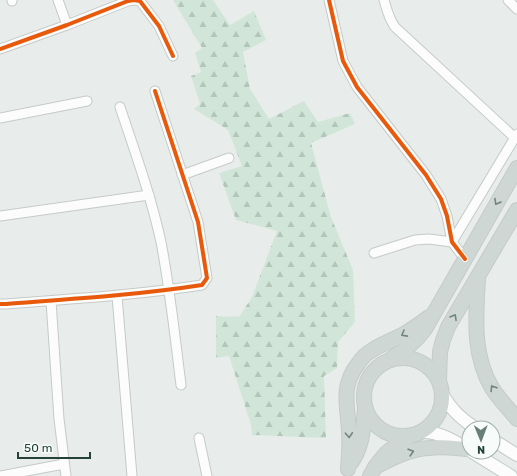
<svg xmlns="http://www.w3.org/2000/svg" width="517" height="476" viewBox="0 0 517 476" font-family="Rubik,sans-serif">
	<defs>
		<pattern id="forest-firs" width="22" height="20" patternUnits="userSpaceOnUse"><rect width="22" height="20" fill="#d1e6d8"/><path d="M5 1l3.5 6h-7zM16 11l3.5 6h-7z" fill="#b3c6ba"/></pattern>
	</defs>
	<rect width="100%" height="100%" fill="#e8edeb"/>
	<!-- forest -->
	<polygon fill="url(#forest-firs)" points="173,0 213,0 230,25 254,11 266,40 243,52 250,89 269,119 304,101 318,122 350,113 355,124 311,143 331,217 353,270 355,322 338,342 337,368 324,376 326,438 252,435 251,425 229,356 216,358 216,316 239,317 252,297 277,231 236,220 219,173 242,166 228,130 194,109 200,104 191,76 201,72 195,53 202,48"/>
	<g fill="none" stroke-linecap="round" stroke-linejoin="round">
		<defs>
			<g id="street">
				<polyline points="12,0 12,1"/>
				<polyline points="58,0 67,25"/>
				<polyline points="329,0 343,61 357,87 426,175 441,199 447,216 452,242 465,259"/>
				<path d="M384,0c3,10 5,19 11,27l120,111"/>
				<polyline points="508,0 517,9"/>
				<polyline points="0,49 67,25 128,1 134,0 140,1 159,26 173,56"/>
				<path d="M120,107c15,45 31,89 41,135 9,47 14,95 20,143"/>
				<polyline points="0,118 87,101"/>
				<polyline points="182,175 229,158"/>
				<polyline points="0,216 149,195"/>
				<polyline points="374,253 415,240 429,239 452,242 517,134"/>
				<polyline points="117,296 132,476"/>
				<polyline points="51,301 59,419 66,476"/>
				<path d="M0,304h6c65,-5 131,-9 196,-19l5,-7 -9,-56 -43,-131"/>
				<polyline points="199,438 207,476"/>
				<polyline points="0,476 64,464"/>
			</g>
			<g id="secondary">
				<path d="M442,394c10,16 17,23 33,34"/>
				<path d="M420,432c18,-1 33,8 47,17"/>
				<polyline points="493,440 517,455"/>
				<polyline points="472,452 511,476"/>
			</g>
			<g id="primary">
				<path d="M478,279c-2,37 -6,76 14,109 7,11 17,21 25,31"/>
				<circle cx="403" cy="397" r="39"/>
				<path d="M392,358c13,-8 24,-16 33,-29l92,-161"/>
				<polyline points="439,381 440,352 443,340 448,327 517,210"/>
				<path d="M351,463c12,-17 12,-34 14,-55"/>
				<path d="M375,467c17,-9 35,-18 54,-19 12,-2 25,0 37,1"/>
				<path d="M348,469c1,-13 2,-25 1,-37 -1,-26 -9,-45 9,-68 3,-5 8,-10 13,-13 10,-7 22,-11 33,-17 9,-5 17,-11 25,-17"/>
				<path d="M370,476c11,-20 20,-28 40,-40"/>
			</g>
		</defs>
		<!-- street casing -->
		<use href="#street" stroke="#c5cac8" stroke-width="11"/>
		<!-- secondary casing -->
		<use href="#secondary" stroke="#c3cbc8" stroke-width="14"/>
		<!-- primary casing -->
		<use href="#primary" stroke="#c3ccc9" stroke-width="16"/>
		<!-- street -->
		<use href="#street" stroke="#fcfcfc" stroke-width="9"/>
		<!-- secondary -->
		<use href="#secondary" stroke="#fcfcfc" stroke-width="12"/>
		<!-- primary -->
		<use href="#primary" stroke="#cfd7d5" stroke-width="14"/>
		<defs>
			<g id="cycleway">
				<polyline points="329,0 343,61 357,87 426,175 441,199 447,216 452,242 465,259"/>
				<polyline points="0,49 67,25 128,1 134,0 140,1 159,26 173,56"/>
				<path d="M0,304h6c65,-5 131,-9 196,-19l5,-7 -9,-56 -43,-131"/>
			</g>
		</defs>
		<!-- cycleway casing -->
		<use href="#cycleway" stroke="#f7fbf9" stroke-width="6"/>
		<!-- cycleway -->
		<use href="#cycleway" stroke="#e8590c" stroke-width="4"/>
	</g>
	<!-- one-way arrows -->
	<defs><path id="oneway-chevron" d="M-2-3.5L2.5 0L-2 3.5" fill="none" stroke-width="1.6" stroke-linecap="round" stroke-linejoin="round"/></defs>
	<g stroke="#718580">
		<use href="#oneway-chevron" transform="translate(497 202) rotate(120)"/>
		<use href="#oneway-chevron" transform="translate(454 317) rotate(-60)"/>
		<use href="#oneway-chevron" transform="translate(404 334) rotate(151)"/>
		<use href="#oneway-chevron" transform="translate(493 388) rotate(-122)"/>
		<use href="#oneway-chevron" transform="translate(349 435) rotate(87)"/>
		<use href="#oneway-chevron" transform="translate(411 452) rotate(-16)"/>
	</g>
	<!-- north arrow -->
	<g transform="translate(481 440) rotate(179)"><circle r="19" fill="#f7fbf9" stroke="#a3b1ad"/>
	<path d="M0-3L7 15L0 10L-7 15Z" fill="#697e78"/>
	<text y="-6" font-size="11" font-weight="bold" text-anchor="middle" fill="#24423a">N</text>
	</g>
	<!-- scale -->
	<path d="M18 452v6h72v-6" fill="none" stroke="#24423a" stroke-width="2"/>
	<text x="24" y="452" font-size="12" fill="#24423a" stroke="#f7fbf9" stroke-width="3" paint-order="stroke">50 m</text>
</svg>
